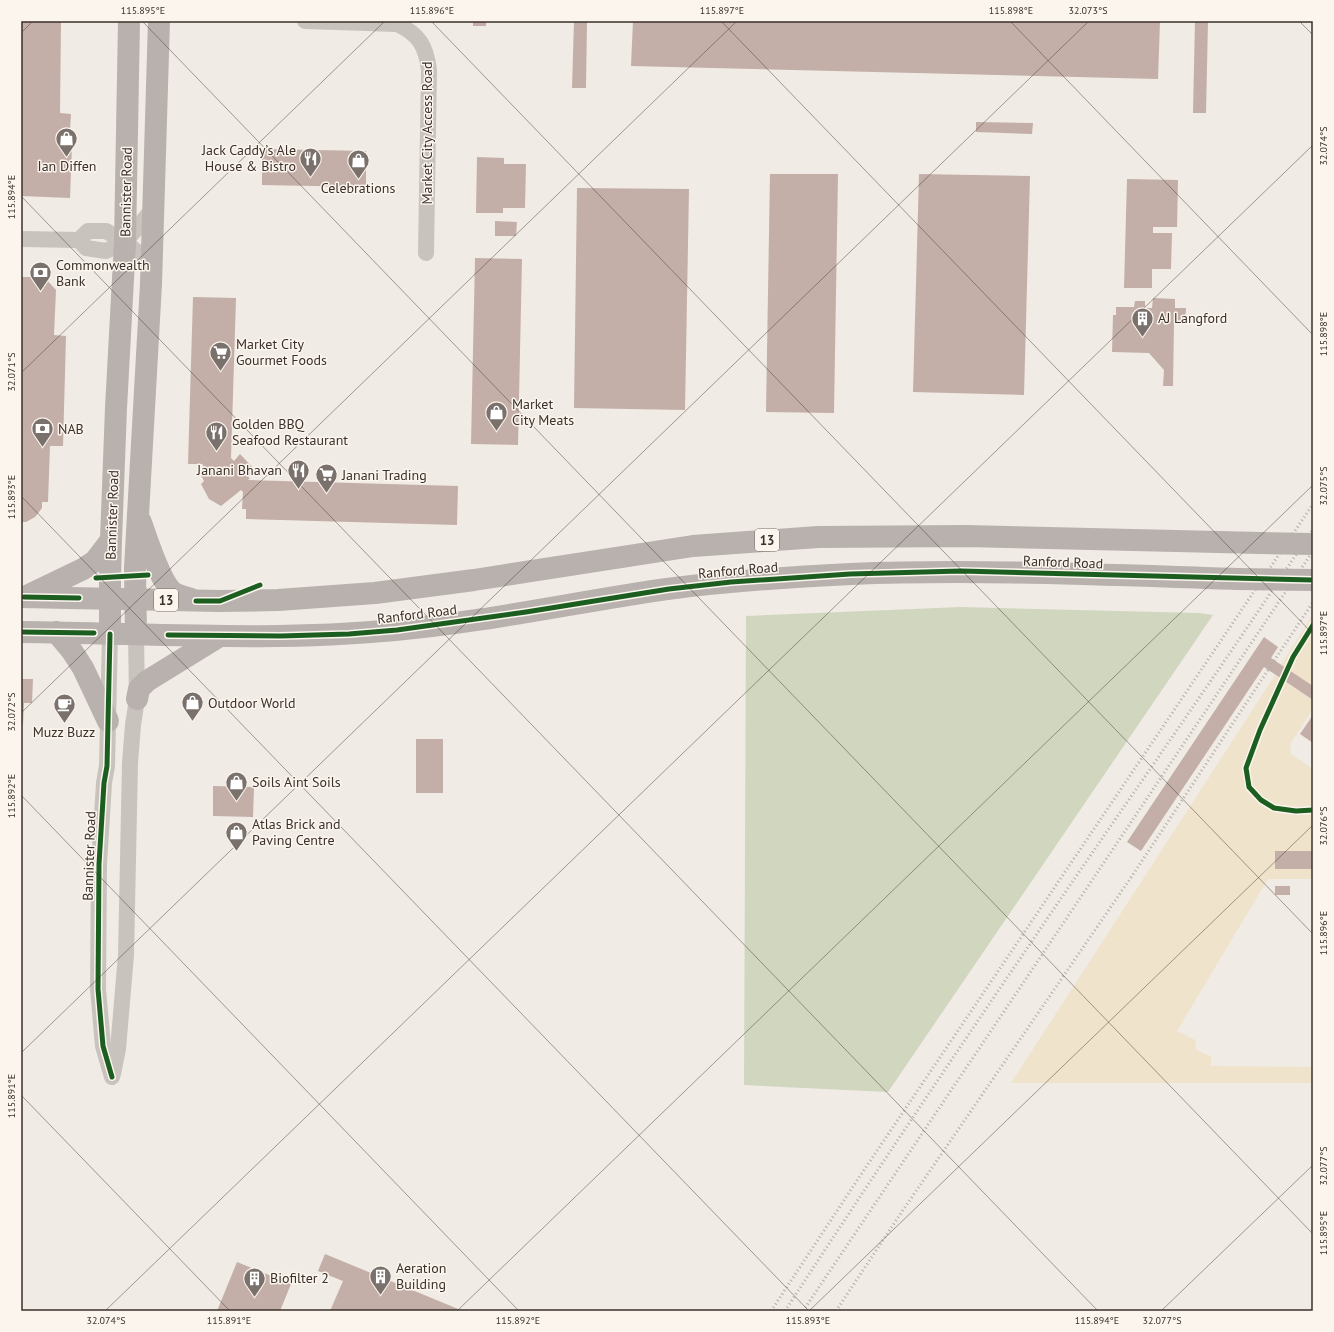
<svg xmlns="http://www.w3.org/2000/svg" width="1334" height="1332" viewBox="0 0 1334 1332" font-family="'PT Sans',sans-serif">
	<rect width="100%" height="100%" fill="#f0ebe5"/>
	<!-- green -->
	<polygon fill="#d1d6bf" points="961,607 1199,613 1213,615 888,1092 744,1085 746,616"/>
	<!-- sand -->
	<g fill="#efe3cc">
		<polygon points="1313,614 1313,686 1281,665"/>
		<polygon points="1275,675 1313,700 1313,709 1290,744 1291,754 1313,769 1313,879 1268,879 1177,1031 1195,1040 1196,1049 1204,1054 1211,1056 1211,1066 1313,1067 1313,1083 1011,1083"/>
	</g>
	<!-- building -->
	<g fill="#c3afa7">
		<polygon points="21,21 61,21 60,113 71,114 69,145 72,145 70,198 21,196"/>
		<rect x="473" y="21" width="13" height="5"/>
		<polygon points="574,21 587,21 586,88 572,88"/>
		<polygon points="633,21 1160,21 1158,79 631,66"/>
		<polygon points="1195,21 1208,21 1206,113 1193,113"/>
		<polygon points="976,122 1033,123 1032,134 976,132"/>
		<polygon points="262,149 366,151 366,187 262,185"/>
		<polygon points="477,157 504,158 504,164 526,164 525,208 503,208 503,213 476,213"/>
		<polygon points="770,174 838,174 834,413 766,412"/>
		<polygon points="919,174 1030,176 1024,395 913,392"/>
		<polygon points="1127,179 1178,180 1177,227 1153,227 1153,233 1172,233 1171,269 1152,269 1152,288 1124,288"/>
		<polygon points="577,188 689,189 685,410 574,408"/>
		<polygon points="495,221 517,222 516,236 495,236"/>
		<polygon points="475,258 522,259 518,445 471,444"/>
		<polygon points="21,277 44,277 56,290 54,335 66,336 63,446 50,446 48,502 42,502 42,508 39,512 35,517 26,522 21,522"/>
		<polygon points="193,297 236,298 231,458 234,461 240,454 255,470 248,477 250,478 248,480 458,486 457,525 246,519 246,509 242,509 243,492 241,490 221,506 209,499 201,484 204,481 201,475 207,470 202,464 188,464"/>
		<polygon points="1153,298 1175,299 1175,308 1186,308 1185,324 1174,323 1173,386 1163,386 1164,370 1149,353 1112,352 1113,315 1116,315 1116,307 1134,307 1135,301 1145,301 1145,308 1152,308"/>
		<polygon points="1264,637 1278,647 1271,658 1313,686 1313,700 1264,667 1141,851 1127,842"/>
		<polygon points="21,679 33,679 32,703 24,703 23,725 21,725"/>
		<polygon points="1313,715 1313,743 1300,734"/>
		<rect x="416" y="739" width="27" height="54"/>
		<polygon points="213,786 254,787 253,817 213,816"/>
		<rect x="1275" y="851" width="38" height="18"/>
		<rect x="1275" y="886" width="15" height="9"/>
		<polygon points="325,1254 463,1311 330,1311 343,1281 318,1271"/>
		<polygon points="237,1262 291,1284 280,1311 217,1311"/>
	</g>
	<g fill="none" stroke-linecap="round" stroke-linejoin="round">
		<!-- minor -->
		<g stroke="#c9c3be" stroke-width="16">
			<path d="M305,21l92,3c22,10 29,22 32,46l-3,183"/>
			<polyline points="21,239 79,240 88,231 106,231 125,242 152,264"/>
			<polyline points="79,240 86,248 106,251 125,242 153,209"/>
			<polyline points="110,634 107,766 104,783 99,864 98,989 103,1046 112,1077"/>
			<polyline points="113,1074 118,1049 126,955 130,763 133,725 137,699 136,634"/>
		</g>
		<!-- primary -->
		<g stroke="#b8b1ad" stroke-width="22">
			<path d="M140,520c7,18 20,63 34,73 5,3 12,4 17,6"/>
			<polyline points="29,595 83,569 95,561 111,540"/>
			<polyline points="21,597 220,601 278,600 375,593 474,580 693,546 818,537 966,536 1261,543"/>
			<path d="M21,632c125,1 249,10 374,-2 91,-8 181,-28 272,-41 61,-8 123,-12 184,-15 128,-5 257,1 386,5"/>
			<polyline points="56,632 72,651 83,668 108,721"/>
			<polyline points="110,634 110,577 111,540 116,408 125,242 129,21"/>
			<polyline points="136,634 135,568 151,284 159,21"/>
			<polyline points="137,699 139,689 147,681 220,636"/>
		</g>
		<!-- rail -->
		<g stroke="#b1aca8" stroke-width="3" stroke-dasharray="1 3" stroke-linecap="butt">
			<polyline points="771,1311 860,1176 1313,504"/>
			<path d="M785,1311c80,-123 162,-245 245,-367 94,-139 191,-275 283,-415"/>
			<polyline points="803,1311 1313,551"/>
			<polyline points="836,1311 901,1213 1132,876 1313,602"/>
		</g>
		<!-- primary-bridge -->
		<g stroke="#b8b1ad" stroke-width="22">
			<polyline points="1261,543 1313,544"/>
			<polyline points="1237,579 1313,580"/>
		</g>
		<defs>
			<g id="cycleway">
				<polyline points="96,578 148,575"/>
				<polyline points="24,597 79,598"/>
				<polyline points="196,601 220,601 260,585"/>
				<polyline points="1313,625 1293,657 1260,730 1246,768 1249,787 1261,800 1274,808 1296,811 1313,810"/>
				<polyline points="21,632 94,633"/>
				<polyline points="110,634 107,766 104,783 99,864 98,989 103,1046 112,1077"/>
				<polyline points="168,635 281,636 349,634 397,630 526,612 669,589 731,582 850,574 961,571 1313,580"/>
			</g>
		</defs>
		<!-- cycleway casing -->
		<use href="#cycleway" stroke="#fbf5ee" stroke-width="8"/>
		<!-- cycleway -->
		<use href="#cycleway" stroke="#1b5e20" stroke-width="5"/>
	</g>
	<!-- ticks -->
	<path fill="none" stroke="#3b302b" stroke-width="1" stroke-opacity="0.45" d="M142,21l1171,1213M431,21l882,913M721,21l592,613M1010,21l303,314M1299,21l14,14M21,33l12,-12M21,196l1077,1115M21,373l364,-352M21,496l788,815M21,713l716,-692M21,795l498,516M21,1053l1068,-1032M21,1095l209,216M105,1311l1208,-1166M457,1311l856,-826M809,1311l504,-486M1161,1311l152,-146"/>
	<!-- icons -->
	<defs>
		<symbol id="shop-pin" viewBox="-11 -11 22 30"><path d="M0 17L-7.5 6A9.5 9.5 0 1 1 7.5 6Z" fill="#7a716c" stroke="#fbf5ee"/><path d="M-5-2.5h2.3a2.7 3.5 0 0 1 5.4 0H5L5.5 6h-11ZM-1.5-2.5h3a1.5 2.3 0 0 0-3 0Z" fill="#fff"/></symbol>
		<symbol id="restaurant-pin" viewBox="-11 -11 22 30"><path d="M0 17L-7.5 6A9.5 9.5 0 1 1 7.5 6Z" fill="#7a716c" stroke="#fbf5ee"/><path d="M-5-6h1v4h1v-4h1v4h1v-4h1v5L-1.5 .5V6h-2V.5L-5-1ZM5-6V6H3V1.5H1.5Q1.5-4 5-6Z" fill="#fff"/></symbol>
		<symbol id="bank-pin" viewBox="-11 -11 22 30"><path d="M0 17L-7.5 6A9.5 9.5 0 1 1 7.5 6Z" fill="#7a716c" stroke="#fbf5ee"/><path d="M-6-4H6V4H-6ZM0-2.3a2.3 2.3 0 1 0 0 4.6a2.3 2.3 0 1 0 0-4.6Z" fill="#fff"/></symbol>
		<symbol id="building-pin" viewBox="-11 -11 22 30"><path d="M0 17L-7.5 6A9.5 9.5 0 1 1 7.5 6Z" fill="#7a716c" stroke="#fbf5ee"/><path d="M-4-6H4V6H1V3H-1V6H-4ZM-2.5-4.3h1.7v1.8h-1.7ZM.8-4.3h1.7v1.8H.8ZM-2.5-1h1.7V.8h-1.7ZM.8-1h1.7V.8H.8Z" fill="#fff"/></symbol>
		<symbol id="supermarket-pin" viewBox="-11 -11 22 30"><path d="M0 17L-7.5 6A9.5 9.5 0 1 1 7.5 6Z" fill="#7a716c" stroke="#fbf5ee"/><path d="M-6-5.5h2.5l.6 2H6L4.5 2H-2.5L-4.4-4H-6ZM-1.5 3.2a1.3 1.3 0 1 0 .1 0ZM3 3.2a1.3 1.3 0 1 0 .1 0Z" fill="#fff"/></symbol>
		<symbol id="cafe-pin" viewBox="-11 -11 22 30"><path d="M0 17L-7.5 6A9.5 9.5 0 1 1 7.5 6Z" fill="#7a716c" stroke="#fbf5ee"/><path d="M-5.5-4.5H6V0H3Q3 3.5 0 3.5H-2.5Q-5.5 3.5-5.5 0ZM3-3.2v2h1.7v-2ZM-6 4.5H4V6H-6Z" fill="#fff"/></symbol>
	</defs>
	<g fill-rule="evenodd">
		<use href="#shop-pin" x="54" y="126" width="25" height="34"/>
		<use href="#restaurant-pin" x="298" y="146" width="25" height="34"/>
		<use href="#shop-pin" x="346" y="148" width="25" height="34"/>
		<use href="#bank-pin" x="28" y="260" width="25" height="34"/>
		<use href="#building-pin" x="1130" y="306" width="25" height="34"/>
		<use href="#supermarket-pin" x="208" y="340" width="25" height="34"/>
		<use href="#shop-pin" x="484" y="400" width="25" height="34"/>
		<use href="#bank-pin" x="30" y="416" width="25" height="34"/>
		<use href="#restaurant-pin" x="204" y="420" width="25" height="34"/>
		<use href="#restaurant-pin" x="286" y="458" width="25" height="34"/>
		<use href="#supermarket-pin" x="314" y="462" width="25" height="34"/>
		<use href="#shop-pin" x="180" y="690" width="25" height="34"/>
		<use href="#cafe-pin" x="52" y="692" width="25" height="34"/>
		<use href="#shop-pin" x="224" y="770" width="25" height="34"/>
		<use href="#shop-pin" x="224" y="820" width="25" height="34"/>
		<use href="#building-pin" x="368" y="1264" width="25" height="34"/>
		<use href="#building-pin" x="242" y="1266" width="25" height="34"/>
	</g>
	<g text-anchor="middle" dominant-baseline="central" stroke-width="3" stroke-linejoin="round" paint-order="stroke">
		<!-- shield labels -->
		<g fill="#fbf5ee" stroke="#756b66" stroke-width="1">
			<rect x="755" y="529" width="24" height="22" rx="3"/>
			<rect x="154" y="589" width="24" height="22" rx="3"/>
		</g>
		<g font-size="13" font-weight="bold" fill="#3b302b">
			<text x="767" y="540">13</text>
			<text x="166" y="600">13</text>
		</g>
		<!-- street labels -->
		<g font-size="14" fill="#3b302b" stroke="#fbf5ee">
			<text transform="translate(427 133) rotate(-90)">Market City Access Road</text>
			<text transform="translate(126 192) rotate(-89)">Bannister Road</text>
			<text transform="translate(112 515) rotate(-88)">Bannister Road</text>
			<text transform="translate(1063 562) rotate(2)">Ranford Road</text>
			<text transform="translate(738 570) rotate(-5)">Ranford Road</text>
			<text transform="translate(417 614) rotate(-7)">Ranford Road</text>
			<text transform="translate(89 856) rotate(-88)">Bannister Road</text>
		</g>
		<!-- poi labels -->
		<g font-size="14" fill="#3b302b" stroke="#fbf5ee" text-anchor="start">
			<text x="296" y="150" text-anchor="end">Jack Caddy’s Ale<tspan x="296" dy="16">House &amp; Bistro</tspan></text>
			<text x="67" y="166" text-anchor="middle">Ian Diffen</text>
			<text x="358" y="188" text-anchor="middle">Celebrations</text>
			<text x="56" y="265">Commonwealth<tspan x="56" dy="16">Bank</tspan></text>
			<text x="1158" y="318">AJ Langford</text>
			<text x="236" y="344">Market City<tspan x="236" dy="16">Gourmet Foods</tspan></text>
			<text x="512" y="404">Market<tspan x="512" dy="16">City Meats</tspan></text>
			<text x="232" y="424">Golden BBQ<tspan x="232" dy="16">Seafood Restaurant</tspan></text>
			<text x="58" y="429">NAB</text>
			<text x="282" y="470" text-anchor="end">Janani Bhavan</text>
			<text x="342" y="475">Janani Trading</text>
			<text x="208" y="703">Outdoor World</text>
			<text x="64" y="732" text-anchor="middle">Muzz Buzz</text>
			<text x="252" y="782">Soils Aint Soils</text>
			<text x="252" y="824">Atlas Brick and<tspan x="252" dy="16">Paving Centre</tspan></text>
			<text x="396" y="1268">Aeration<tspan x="396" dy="16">Building</tspan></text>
			<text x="270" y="1278">Biofilter 2</text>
		</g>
	</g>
	<!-- border -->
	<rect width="1334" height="1332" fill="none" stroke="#fbf5ee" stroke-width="44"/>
	<rect x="22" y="22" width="1290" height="1288" fill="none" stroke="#3b302b" stroke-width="1.5"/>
	<g font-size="10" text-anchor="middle" fill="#3b302b">
		<text x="143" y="14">115.895°E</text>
		<text x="432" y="14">115.896°E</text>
		<text x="722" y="14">115.897°E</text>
		<text x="1011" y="14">115.898°E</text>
		<text x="1088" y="14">32.073°S</text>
		<text transform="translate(1323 146) rotate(-90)" y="4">32.074°S</text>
		<text transform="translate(11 197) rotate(-90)" y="4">115.894°E</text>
		<text transform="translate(1323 334) rotate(-90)" y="4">115.898°E</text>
		<text transform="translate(11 372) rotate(-90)" y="4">32.071°S</text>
		<text transform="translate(1323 486) rotate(-90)" y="4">32.075°S</text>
		<text transform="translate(11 497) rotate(-90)" y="4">115.893°E</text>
		<text transform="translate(1323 633) rotate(-90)" y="4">115.897°E</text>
		<text transform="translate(11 712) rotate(-90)" y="4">32.072°S</text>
		<text transform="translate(11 796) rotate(-90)" y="4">115.892°E</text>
		<text transform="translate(1323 826) rotate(-90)" y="4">32.076°S</text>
		<text transform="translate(1323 933) rotate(-90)" y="4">115.896°E</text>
		<text transform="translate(11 1096) rotate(-90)" y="4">115.891°E</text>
		<text transform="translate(1323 1166) rotate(-90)" y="4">32.077°S</text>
		<text transform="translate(1323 1233) rotate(-90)" y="4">115.895°E</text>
		<text x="106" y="1324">32.074°S</text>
		<text x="229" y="1324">115.891°E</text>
		<text x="518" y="1324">115.892°E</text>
		<text x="808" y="1324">115.893°E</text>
		<text x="1097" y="1324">115.894°E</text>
		<text x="1162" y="1324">32.077°S</text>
	</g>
</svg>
